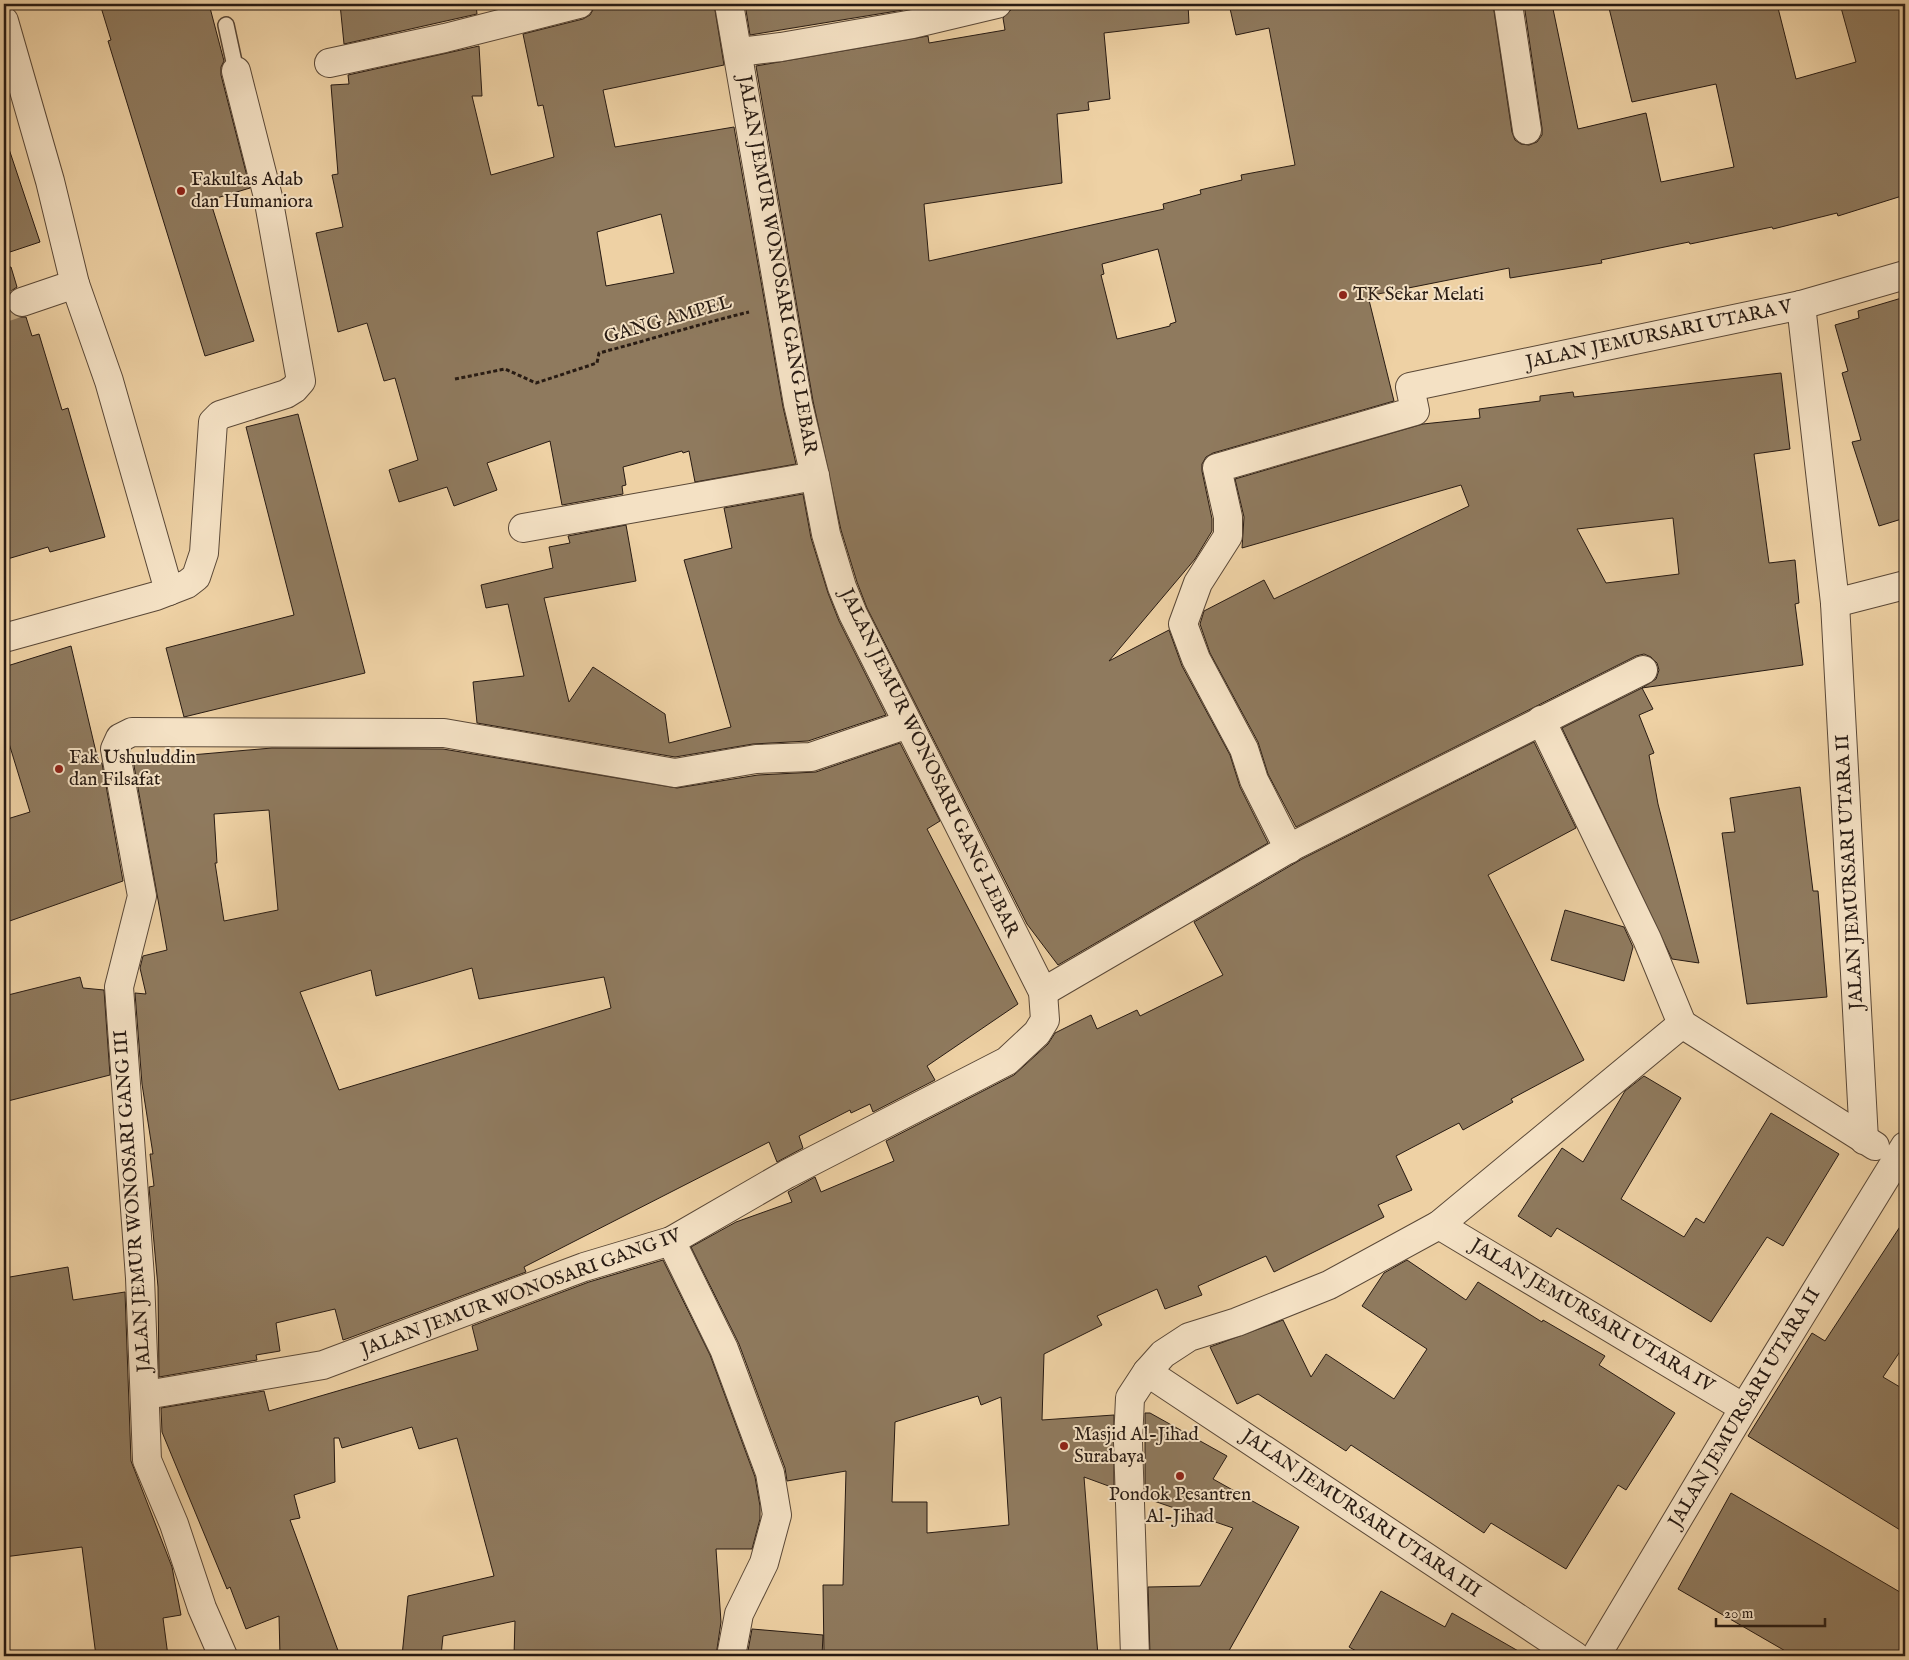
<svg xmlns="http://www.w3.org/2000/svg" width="1909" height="1660" viewBox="0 0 1909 1660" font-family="'IM FELL English',serif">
	<rect width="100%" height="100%" fill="#eed1a4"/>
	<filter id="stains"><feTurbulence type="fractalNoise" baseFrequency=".004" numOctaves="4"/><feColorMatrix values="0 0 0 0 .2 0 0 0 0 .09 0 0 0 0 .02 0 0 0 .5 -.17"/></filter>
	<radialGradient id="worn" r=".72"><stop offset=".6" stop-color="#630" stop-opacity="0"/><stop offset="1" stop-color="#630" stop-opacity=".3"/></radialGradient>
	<!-- building -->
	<g fill="#8f7a5e" stroke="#281b13" fill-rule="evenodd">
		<polygon points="100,4 209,4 224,61 221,67 221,75 250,188 210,200 254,341 205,356 108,41 111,40"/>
		<polygon points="340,4 476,4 477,14 344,44"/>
		<path d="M615,4h99l10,61 -121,25 12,57 119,-20 49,280 13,57 -101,18 -6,-31 -6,2 -1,-2 -59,16 3,18 -4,1 1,8 -61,11 -12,-64 -63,22 10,27 -43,16 -7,-19 -48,15 -10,-32 29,-10 -23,-82 -11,3 -17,-58 -29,9 -22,-99 27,-6 -11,-52 6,-1 -7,-89 18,-1 -1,-9 131,-29 3,50h-10l19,79 63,-18 -11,-52 -5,1 -15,-72 60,-15 7,-4 4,-7zM661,214l13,59 -68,13 -9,-54z"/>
		<polygon points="745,4 903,4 903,10 750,35"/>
		<path d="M1016,4h172l1,19 -85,10 6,66 -22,3 1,8 -32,4 5,69 -138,21 5,57 235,-52 -1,-5 38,-10 -1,-4 42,-10 -1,-5 54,-10 -26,-137 -33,7 -7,-31h264l19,128 3,8 6,4 8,1 8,-3 5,-7v-7l-18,-124h28l26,125 68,-16 15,69 73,-15 -18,-83 -84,18 -23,-94 17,-4h151l19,75 60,-17 -16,-58h65v191l-67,21 -1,-3 -64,16 -1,-2 -82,17 -1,-2 -88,18 1,3 -92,15 -1,-10 -141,28 26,105 -181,52 -7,4 -4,7v7l10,48v12l-17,28 -86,102 60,-31 13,36 48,89 10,32 28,56 -210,122 -31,-41 -160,-316 -10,-26 -16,-52 -28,-129 -57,-335 172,-30 1,7 76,-13 -2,-12 9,-9h4zM1158,249l18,73 -6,2v2l-53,13 -16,-64 3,-1 -2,-10z"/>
		<polygon points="9,149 40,242 4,254 4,150"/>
		<polygon points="11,267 17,287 11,291 7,298 7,307 12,314 19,317 26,317 32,336 39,334 62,410 68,408 105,537 50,552 48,547 4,560 4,268"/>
		<polygon points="1905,297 1905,518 1879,526 1852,442 1861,440 1842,373 1848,371 1835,325 1859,318 1858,311"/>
		<path d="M1781,373l9,76 -36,5 15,109 26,-3 4,43 -4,1 8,61 -161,23 14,-9 3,-9 -2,-7 -6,-6 -7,-3 -8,2 -340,171 -28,-53 -10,-32 -48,-89 -10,-29 4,-13 60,-31 10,19 195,-93 -8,-21 -219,63 2,-31 -9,-38 188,-55 57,-6 -1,-9 61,-8v-5l33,-4 1,5zM1673,518l6,56 -73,9 -29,-54z"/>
		<polygon points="298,414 365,673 184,717 166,648 294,615 246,427"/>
		<polygon points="803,494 811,538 828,593 839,621 886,715 808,741 753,744 675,757 477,723 473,682 524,676 508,604 486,608 481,585 553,568 549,547 570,543 568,536 626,525 636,581 544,598 569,702 593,667 665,714 669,743 731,727 684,560 732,548 724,508"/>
		<polygon points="71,646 96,752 99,763 102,763 123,881 4,923 4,820 30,812 4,727 4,667"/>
		<polygon points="1642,688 1653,709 1639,715 1654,753 1649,755 1658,804 1699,963 1672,959 1562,728"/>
		<path d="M1534,742l42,86 -88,47 96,185 -73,39 2,3 -50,28 -4,-7 -63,33 16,34 -34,15 6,12 -110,55 -8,-16 -68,30 4,9 -37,14 -8,-20 -60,27 5,9 -58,29 -2,66 72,-5v73l-30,-11 14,179h-274l-1,-71h20l3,-114 -59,10 -2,-13 -46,-124 -48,-97 45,-25 56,-20 -4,-10 27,-15 6,15 73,-31 -8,-20 128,-66 34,-31 7,-11 36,-18 6,14 40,-19 3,6 83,-41 -29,-53 108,-63zM978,1396l3,9 20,-8 8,128 -82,8v-31h-35l3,-80z"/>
		<path d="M900,743l40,78 -13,8 91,175 -91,62 8,14 -62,32 -3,-8 -19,9 -1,-3 -51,26 4,12 -26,14 -8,-20 -245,125 2,5 -177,66 -6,2 -8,-31 -59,14 4,28 -24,4 1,5 -98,17 -1,-90 -9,-100 5,-1 -4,-32h3l-11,-70 -7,-91 11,1 -6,-26 3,-12 24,-6 -34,-190 139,-12 171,1 234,39 81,-13 58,-3zM269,810l9,100 -54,11 -9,-58h2l-3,-49zM472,968l7,31 125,-22 7,31 -272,82 -39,-98 71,-22 5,26z"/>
		<polygon points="1800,787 1813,891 1818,891 1827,997 1747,1004 1722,833 1735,832 1730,798"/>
		<polygon points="1565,910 1624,927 1633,947 1624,981 1551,960"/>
		<polygon points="80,977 83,988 104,990 110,1075 4,1102 4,996"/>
		<polygon points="1644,1076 1681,1098 1621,1199 1684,1237 1696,1218 1704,1223 1771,1113 1839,1154 1783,1246 1767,1237 1711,1322 1557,1228 1551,1237 1518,1216 1562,1148 1583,1162 1625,1091"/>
		<polygon points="1905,1219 1905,1344 1883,1377 1905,1390 1905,1533 1748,1436 1812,1333 1825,1341"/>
		<polygon points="663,1260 710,1355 755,1477 760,1506 760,1519 752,1549 716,1549 721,1622 716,1656 514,1656 515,1621 443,1636 441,1656 402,1656 408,1596 494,1576 457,1438 419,1449 412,1427 342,1448 339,1438 334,1438 335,1482 294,1495 300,1518 290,1520 340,1656 280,1656 279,1616 246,1629 230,1587 227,1589 162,1432 161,1408 264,1391 269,1411 478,1350 472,1326 589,1282"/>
		<polygon points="1407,1260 1466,1300 1478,1282 1542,1322 1543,1320 1605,1356 1599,1365 1675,1413 1626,1490 1618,1485 1566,1569 1491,1523 1484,1533 1351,1445 1346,1451 1258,1394 1237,1404 1210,1347 1283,1320 1311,1377 1326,1354 1394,1399 1427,1349 1362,1306 1384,1273"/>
		<polygon points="68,1267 73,1300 125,1292 131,1461 172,1567 181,1615 163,1618 168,1656 96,1656 82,1547 4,1557 4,1278"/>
		<polygon points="1145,1413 1150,1413 1227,1456 1213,1479 1299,1527 1226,1656 1150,1656 1148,1587 1200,1586 1233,1528 1145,1498"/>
		<polygon points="1731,1493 1905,1595 1905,1656 1794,1656 1678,1589"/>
		<polygon points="1381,1591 1445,1627 1452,1613 1527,1656 1365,1656 1349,1647"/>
		<polygon points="752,1629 823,1635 822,1656 747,1656"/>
	</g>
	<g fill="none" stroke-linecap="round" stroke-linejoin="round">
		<!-- street-tunnel -->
		<polyline stroke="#c6ad87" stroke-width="28" stroke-dasharray="28 14" stroke-linecap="butt" points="4,308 22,302"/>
		<defs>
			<polyline id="lane" points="226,25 236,71"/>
			<g id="street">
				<polyline points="1508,4 1527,130"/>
				<polyline points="4,21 50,181 75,284 22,302"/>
				<polyline points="739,52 781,47 913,24 997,4"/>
				<polyline points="329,63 445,38 579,4"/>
				<polyline points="75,284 109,381 169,591"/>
				<polyline points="1801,305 1835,603 1864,1140"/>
				<polyline points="523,528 815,476"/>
				<polyline points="1835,603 1905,585"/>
				<polyline points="4,638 156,596 187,584 196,577 204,553 213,422 220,415 286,394 294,389 301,381 268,197 236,71"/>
				<polyline points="1541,720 1647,939 1682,1024"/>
				<polyline points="1289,849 1254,780 1244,749 1196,659 1183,624 1198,583 1228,536 1228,517 1217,468 1415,411 1410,387 1801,305 1905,275"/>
				<polyline points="1043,992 1295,845 1643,670"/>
				<polyline points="1682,1024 1875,1146"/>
				<polyline points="1439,1225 1744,1408"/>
				<polyline points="671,1241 724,1349 770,1473 777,1515 764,1563 739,1614 731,1656"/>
				<polyline points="1147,1372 1575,1656"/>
				<polyline points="146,1395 323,1365 584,1267 671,1241 787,1174 1007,1061 1037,1033 1045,1020 1043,992 853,614 842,587 826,534 815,476 798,404 729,4"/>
				<polyline points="223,1656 202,1608 174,1524 147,1460 140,1278 119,987 142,896 115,749 120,738 132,732 444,733 675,773 756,759 811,757 908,724"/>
				<polyline points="1135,1656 1128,1442 1130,1398 1147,1372 1163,1354 1189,1337 1237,1322 1329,1285 1439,1225 1682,1024"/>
				<polyline points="1596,1656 1744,1408 1905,1146"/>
			</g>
		</defs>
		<!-- lane casing -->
		<use href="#lane" stroke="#5a4837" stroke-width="18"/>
		<!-- street casing -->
		<use href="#street" stroke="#5a4837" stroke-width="30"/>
		<!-- path -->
		<path stroke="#281b13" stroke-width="3" stroke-dasharray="4 2.5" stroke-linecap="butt" d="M455,379l50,-10 31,14 61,-20 2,-10c50,-13 100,-29 150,-41"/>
		<!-- lane -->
		<use href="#lane" stroke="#f4e1c4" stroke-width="15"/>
		<!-- street -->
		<use href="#street" stroke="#f4e1c4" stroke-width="28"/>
	</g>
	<!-- markers -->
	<g fill="#8f2418" stroke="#f4e1c4" stroke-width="2">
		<circle cx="181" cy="191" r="5"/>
		<circle cx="1343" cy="295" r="5"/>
		<circle cx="59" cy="769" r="5"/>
		<circle cx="1064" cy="1446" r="5"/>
		<circle cx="1180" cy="1476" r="5"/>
	</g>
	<g text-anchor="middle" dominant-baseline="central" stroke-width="4" stroke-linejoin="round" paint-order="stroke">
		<!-- poi labels -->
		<g font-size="19" fill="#281b13" stroke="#f4e1c4" text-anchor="start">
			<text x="191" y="180">Fakultas Adab<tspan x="191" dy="22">dan Humaniora</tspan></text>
			<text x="1353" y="295">TK Sekar Melati</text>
			<text x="69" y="758">Fak Ushuluddin<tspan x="69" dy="22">dan Filsafat</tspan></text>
			<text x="1074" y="1435">Masjid Al-Jihad<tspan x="1074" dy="22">Surabaya</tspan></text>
			<text x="1180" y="1495" text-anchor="middle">Pondok Pesantren<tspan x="1180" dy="22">Al-Jihad</tspan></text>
		</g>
		<!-- street labels -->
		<g font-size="19" fill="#281b13" stroke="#f4e1c4">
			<text transform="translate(777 265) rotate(80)">JALAN JEMUR WONOSARI GANG LEBAR</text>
			<text transform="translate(668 320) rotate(-16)">GANG AMPEL</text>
			<text transform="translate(1659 335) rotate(-12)">JALAN JEMURSARI UTARA V</text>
			<text transform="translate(929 763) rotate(64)">JALAN JEMUR WONOSARI GANG LEBAR</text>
			<text transform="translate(1850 872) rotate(-93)">JALAN JEMURSARI UTARA II</text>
			<text transform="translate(133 1201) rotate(-94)">JALAN JEMUR WONOSARI GANG III</text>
			<text transform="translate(521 1293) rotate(-20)">JALAN JEMUR WONOSARI GANG IV</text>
			<text transform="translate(1592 1316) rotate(31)">JALAN JEMURSARI UTARA IV</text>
			<text transform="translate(1745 1408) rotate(-59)">JALAN JEMURSARI UTARA II</text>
			<text transform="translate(1361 1514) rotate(34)">JALAN JEMURSARI UTARA III</text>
		</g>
	</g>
	<!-- margin -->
	<rect width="1909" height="1660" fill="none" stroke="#eed1a4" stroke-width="20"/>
	<rect x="5" y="5" width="1899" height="1650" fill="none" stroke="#281b13" stroke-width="2.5"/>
	<rect x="10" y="10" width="1889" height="1640" fill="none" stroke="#281b13"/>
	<!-- scale -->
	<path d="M1716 1618v8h109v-8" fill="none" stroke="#281b13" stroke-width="2.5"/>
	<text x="1724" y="1618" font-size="15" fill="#281b13" stroke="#f4e1c4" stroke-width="4" paint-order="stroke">20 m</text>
	<rect width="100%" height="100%" filter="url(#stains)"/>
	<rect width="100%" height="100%" fill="url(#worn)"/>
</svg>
